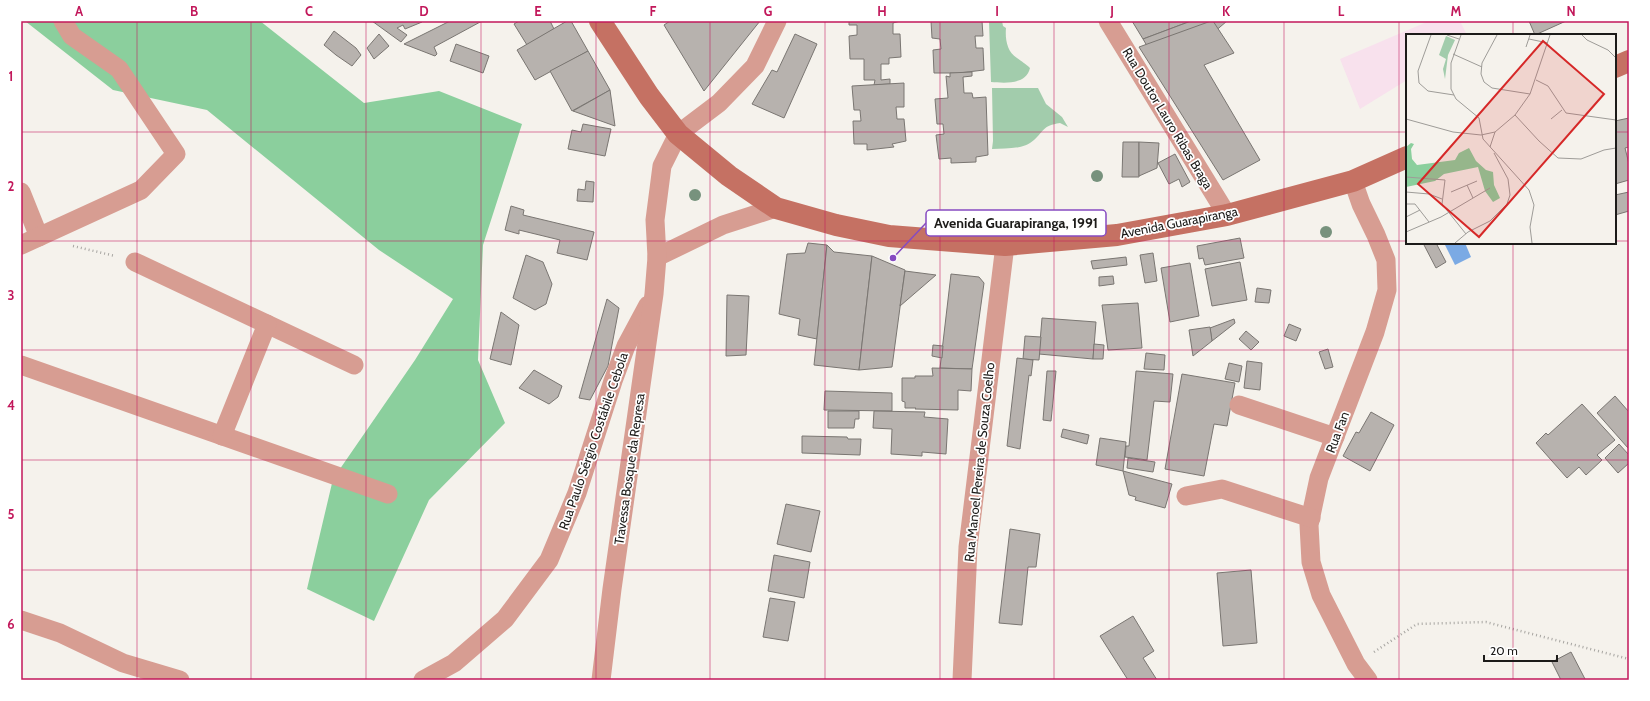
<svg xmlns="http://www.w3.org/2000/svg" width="1650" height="701" viewBox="0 0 1650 701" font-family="Cabin,sans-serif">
	<rect width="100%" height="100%" fill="#f5f2ec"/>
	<!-- education -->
	<polygon fill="#f8e1ed" points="1429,21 1460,21 1467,35 1407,35 1407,80 1360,109 1340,59"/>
	<!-- green -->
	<g fill="#a2ccac">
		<path d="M989,21h13l1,5 3,2c-1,11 1,24 11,30 5,4 8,5 13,10 -4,17 -25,15 -39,14z"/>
		<path d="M992,88h46l8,16 16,13 6,10 -8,-4c-18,3 -15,7 -26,17 -11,10 -28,8 -42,9l1,-8z"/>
	</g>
	<!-- forest -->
	<polygon fill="#8bcf9d" points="25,21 260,21 364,103 439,91 522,124 483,245 478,360 505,423 429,500 374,621 307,589 333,479 415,360 453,299 379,250 207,110 113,90"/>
	<!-- water -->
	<polygon fill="#7baae4" points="1444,243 1465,243 1471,257 1455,265"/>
	<!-- building -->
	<g fill="#b7b2ae" stroke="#7a7672">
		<polygon points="372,21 421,21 422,22 405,29 403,25 397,28 407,35 401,42"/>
		<polygon points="450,21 482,21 434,47 437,54 435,56 404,44"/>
		<polygon points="519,21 550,21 554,29 527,45 514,24"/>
		<polygon points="567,21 571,21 588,51 535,80 517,50"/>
		<polygon points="670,21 760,21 704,91 664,25"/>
		<polygon points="849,21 900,21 893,23 893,34 900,34 901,57 889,58 889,64 881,64 881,80 890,79 890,84 874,85 875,80 864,80 864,59 850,59 849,36 857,35 857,25 849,25"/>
		<polygon points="931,21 982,21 983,36 975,36 976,48 983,48 984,70 959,73 934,73 933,50 941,49 940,39 932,38"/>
		<polygon points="1132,21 1191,21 1143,39"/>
		<polygon points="1191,21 1227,21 1164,75 1143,39"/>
		<polygon points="1211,21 1213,21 1234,53 1204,65 1260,160 1223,180 1139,47"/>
		<polygon points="1529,21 1566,21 1535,35"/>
		<polygon points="334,31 356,48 361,55 352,66 336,55 324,45"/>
		<polygon points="379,34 389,46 374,59 367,48"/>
		<polygon points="795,34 817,44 784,118 752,104 772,70 777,72"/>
		<polygon points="456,44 489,56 483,73 450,61"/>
		<polygon points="588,51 610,90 572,111 550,71"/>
		<polygon points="972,72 972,76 963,77 964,93 972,93 973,98 986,97 988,155 976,157 976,162 951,163 951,158 939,159 936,135 944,134 943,124 937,124 935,99 948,98 946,76 950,77 950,73"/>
		<polygon points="904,83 904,107 896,107 897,119 904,119 906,141 892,144 894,147 867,150 867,144 854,144 853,121 861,121 860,110 854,110 852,86"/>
		<polygon points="610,90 615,126 573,111"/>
		<polygon points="1629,118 1629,147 1625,148 1629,164 1629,180 1615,184 1615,121"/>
		<polygon points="583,124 611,129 605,156 568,149 572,130 581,132"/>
		<polygon points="1123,142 1139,142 1139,177 1122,177"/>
		<polygon points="1139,142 1159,143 1157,168 1139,176"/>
		<polygon points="1175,154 1190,182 1182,187 1179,179 1169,184 1158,163"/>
		<polygon points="586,181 594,182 593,202 577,201 578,189 585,190"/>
		<polygon points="1629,192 1629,211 1615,215 1615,195"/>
		<polygon points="511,206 524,210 523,215 594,232 587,260 557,253 560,240 519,230 519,234 505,230"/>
		<polygon points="1240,238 1244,258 1205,265 1203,258 1199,259 1197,246"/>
		<polygon points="808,243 827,245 817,339 798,335 800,319 779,314 787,254 805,253"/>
		<polygon points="1423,243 1436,243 1446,262 1436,268"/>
		<polygon points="827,245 834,252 872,256 859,370 814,365"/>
		<polygon points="1153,253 1157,281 1145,283 1140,255"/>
		<polygon points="526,255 543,262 552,284 546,304 535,310 513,298"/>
		<polygon points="872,256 905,270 892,367 859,370"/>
		<polygon points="1126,257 1127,265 1093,269 1091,261"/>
		<polygon points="1240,262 1247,300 1212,306 1205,269"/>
		<polygon points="1190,263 1199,316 1170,322 1161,268"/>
		<polygon points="905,271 936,275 900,306"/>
		<polygon points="951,274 979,277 984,283 972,369 940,368"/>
		<polygon points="1113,276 1114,284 1099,286 1099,277"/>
		<polygon points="1257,288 1271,290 1269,303 1255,302"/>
		<polygon points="727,295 749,296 746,355 726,356"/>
		<polygon points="607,299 619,308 608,366 590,400 579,398"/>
		<polygon points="1138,303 1142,348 1108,350 1102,305"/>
		<polygon points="501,312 519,325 511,365 490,359"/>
		<polygon points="1042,318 1096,322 1093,359 1039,354"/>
		<polygon points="1234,319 1235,323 1212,341 1210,328"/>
		<polygon points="1289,324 1301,329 1296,341 1284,336"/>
		<polygon points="1210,327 1212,341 1193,356 1189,330"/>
		<polygon points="1246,331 1259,342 1251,350 1239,339"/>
		<polygon points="1025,336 1041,337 1039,360 1023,359"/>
		<polygon points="1094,344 1104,345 1103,359 1093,359"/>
		<polygon points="933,345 943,346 942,358 932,356"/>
		<polygon points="1328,349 1333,367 1325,369 1319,352"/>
		<polygon points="1146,353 1165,355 1164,370 1144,369"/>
		<polygon points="1017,358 1033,360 1031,376 1029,375 1020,449 1007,446"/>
		<polygon points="1247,361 1262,363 1260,390 1244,388"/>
		<polygon points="1229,363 1242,366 1239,382 1225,379"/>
		<polygon points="932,368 972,369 971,391 958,390 958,410 915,409 916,408 905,408 905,402 902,401 902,378 915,378 915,376 933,376"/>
		<polygon points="534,370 562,386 558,397 549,404 519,388"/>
		<polygon points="1047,371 1056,371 1051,421 1043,420"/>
		<polygon points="1136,371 1173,374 1170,402 1154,401 1147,460 1125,457 1126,446 1129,446"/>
		<polygon points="1182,374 1235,383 1227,426 1214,424 1204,476 1165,469"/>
		<polygon points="825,391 892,393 892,411 824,410"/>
		<polygon points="1615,396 1629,412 1628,448 1597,413"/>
		<polygon points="1582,404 1615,440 1597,455 1602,460 1586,475 1579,467 1567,478 1536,443 1546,433 1548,435"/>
		<polygon points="828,411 859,411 859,419 855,419 854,428 828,428"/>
		<polygon points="874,411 925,412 924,417 948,419 946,454 922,452 922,456 891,454 892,429 873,428"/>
		<polygon points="1371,412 1394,425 1370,471 1343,456 1356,432 1359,433"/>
		<polygon points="1063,429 1089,435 1087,444 1061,437"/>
		<polygon points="802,436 847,437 848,439 861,439 860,455 802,453"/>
		<polygon points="1100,438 1126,442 1123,471 1096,465"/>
		<polygon points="1619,444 1629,455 1629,463 1618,473 1605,458"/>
		<polygon points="1128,458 1155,462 1153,472 1127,468"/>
		<polygon points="1123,471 1172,484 1165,508 1135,500 1136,497 1129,495"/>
		<polygon points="786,504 820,511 811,552 777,544"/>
		<polygon points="1010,529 1040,534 1036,567 1028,567 1022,625 999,623"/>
		<polygon points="774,555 810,562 804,598 768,591"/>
		<polygon points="1251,570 1257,643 1223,646 1217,573"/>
		<polygon points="770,598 795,602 788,641 763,637"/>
		<polygon points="1133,616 1154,651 1143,658 1157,680 1128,680 1100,636"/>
		<polygon points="1571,652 1585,679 1584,680 1561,680 1552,662"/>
	</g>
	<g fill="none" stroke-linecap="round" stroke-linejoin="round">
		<!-- path -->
		<g stroke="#a7a5a1" stroke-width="2.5" stroke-dasharray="1 3" stroke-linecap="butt">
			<polyline points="73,246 115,256"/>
			<polyline points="1374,652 1417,624 1486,622 1629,659"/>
		</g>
		<!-- minor -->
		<g stroke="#d79d92" stroke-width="19">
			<polyline points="1108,21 1227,215"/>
			<polyline points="1353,181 1361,204 1376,235 1386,260 1387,290 1375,332 1319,478 1309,525 1311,562 1321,595 1356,664 1368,680"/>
			<polyline points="21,192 39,237"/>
			<polyline points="21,245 141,190 176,154 119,69 72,36 63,21"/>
			<polyline points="657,257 723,225 776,208"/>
			<polyline points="135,262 354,365"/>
			<polyline points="21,365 388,494"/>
			<polyline points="1239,405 1335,437"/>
			<polyline points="222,436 267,324"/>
			<polyline points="1186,496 1222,489 1311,518"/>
			<polyline points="21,620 60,633 123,663 180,680"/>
			<polyline points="423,680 454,663 505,619 549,560 577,493 613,381 626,346 648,305"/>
			<polyline points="601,680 612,589 654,294 657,257 655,220 662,166 678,134 719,103 755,66 777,21"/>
			<polyline points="962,680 968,547 1005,245"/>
		</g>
		<!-- secondary -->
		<g stroke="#c57163" stroke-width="22">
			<polyline points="600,21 649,96 678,134 729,176 776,208 836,225 889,236 1005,245 1117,235 1227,215 1353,181 1407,157"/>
			<polyline points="1615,67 1629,61"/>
		</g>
	</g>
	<!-- trees -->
	<g fill="#77927d">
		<circle cx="1097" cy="176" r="6"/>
		<circle cx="695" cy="195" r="6"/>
		<circle cx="1326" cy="232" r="6"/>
	</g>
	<!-- grid -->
	<path fill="none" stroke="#c2185b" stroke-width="1" stroke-opacity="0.55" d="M137,21v659M251,21v659M366,21v659M481,21v659M596,21v659M710,21v659M825,21v659M940,21v659M1054,21v659M1169,21v659M1284,21v659M1399,21v659M1513,21v14M21,132h1386M1615,132h14M21,241h1386M1615,241h14M1513,243v437M21,350h1608M21,460h1608M21,570h1608"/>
	<g text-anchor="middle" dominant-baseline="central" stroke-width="3.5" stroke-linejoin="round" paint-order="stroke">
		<!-- street labels -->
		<g font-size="13" fill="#1c1b19" stroke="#fff">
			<text transform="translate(1168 118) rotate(59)">Rua Doutor Lauro Ribas Braga</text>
			<text transform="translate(1179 222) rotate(-11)">Avenida Guarapiranga</text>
			<text transform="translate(1337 432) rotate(-69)">Rua Fan</text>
			<text transform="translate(593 441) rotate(-71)">Rua Paulo Sérgio Costábile Cebola</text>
			<text transform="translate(979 462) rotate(-84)">Rua Manoel Pereira de Souza Coelho</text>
			<text transform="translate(629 469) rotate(-82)">Travessa Bosque da Represa</text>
		</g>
	</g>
	<!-- overview -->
	<g transform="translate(1406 34)">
		<rect width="210" height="210" fill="#f5f2ec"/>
		<path d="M40,2l9,4 -7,15 -3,24 -2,-10 3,-10 -7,-4z" fill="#a2ccac"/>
		<path d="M5,109l3,1 -3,5 1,10 5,6 38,-5 4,-7 10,-5 7,13 10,9 7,2 1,13 6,13 -7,4 -8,-11 -7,-24 -34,7 -9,7 -29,6v-40z" fill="#8bcf9d"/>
		<path fill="none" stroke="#9e9c98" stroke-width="1" d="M25,1l-13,36 1,12 9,8 26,4M41,1l12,4M55,1l-10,28v26l5,10 23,19 4,21 46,51 5,15 -4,22 2,16M91,1l-15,28 -1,11 3,8 8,6 38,6M176,1l5,5 21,10 8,8M123,5l19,4M120,13l4,-12M47,20l29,13M130,46l12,6 18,27 50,7M109,81l24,26 19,17 23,1 23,-9 12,-2M0,85l47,13 28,3 14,-3 20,-17 15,-21 20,-59M145,85l11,-9M84,113l5,-15M0,143l39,3 -3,24 24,30M61,151l6,13M0,158l23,2 13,5M45,158l26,-11M0,170h9l14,18M0,183l14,-7M0,198l35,-15 49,-29M49,209l13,-11 22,-11 17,-17 3,-9 -2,-16 -14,-26"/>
		<path fill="#d62828" fill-opacity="0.15" stroke="#d62828" stroke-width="2" d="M137,7l61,53 -125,143 -61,-53z"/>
		<rect width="210" height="210" fill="none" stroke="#1c1b19" stroke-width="2"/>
	</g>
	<!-- callouts -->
	<path fill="none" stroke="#864bc1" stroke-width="1.5" d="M893 258L926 223"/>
	<circle fill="#864bc1" stroke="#fff" stroke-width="1.5" cx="893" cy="258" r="4"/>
	<rect fill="#fff" stroke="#864bc1" stroke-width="1.5" x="926" y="210" width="180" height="26" rx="4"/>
	<g font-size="14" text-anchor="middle" font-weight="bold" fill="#1c1b19">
		<text x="1016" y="228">Avenida Guarapiranga, 1991</text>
	</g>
	<!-- border -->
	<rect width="1650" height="701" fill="none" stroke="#ffffff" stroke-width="44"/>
	<!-- scale -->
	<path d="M1484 655v6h73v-6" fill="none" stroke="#1c1b19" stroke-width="2"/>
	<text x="1490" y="655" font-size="12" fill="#1c1b19" stroke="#ffffff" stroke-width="3" paint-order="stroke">20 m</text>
	<rect x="22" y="22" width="1606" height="657" fill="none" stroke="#c2185b" stroke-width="1.5"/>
	<g font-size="13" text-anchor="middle" font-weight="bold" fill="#c2185b">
		<text x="79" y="16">A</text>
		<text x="194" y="16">B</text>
		<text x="309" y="16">C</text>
		<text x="424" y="16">D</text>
		<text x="538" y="16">E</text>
		<text x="653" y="16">F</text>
		<text x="768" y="16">G</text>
		<text x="882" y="16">H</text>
		<text x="997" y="16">I</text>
		<text x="1112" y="16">J</text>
		<text x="1226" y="16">K</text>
		<text x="1341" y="16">L</text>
		<text x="1456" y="16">M</text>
		<text x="1571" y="16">N</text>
		<text x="11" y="81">1</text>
		<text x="11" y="191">2</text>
		<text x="11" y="300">3</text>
		<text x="11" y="410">4</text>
		<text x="11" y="519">5</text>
		<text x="11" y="629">6</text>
	</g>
</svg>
